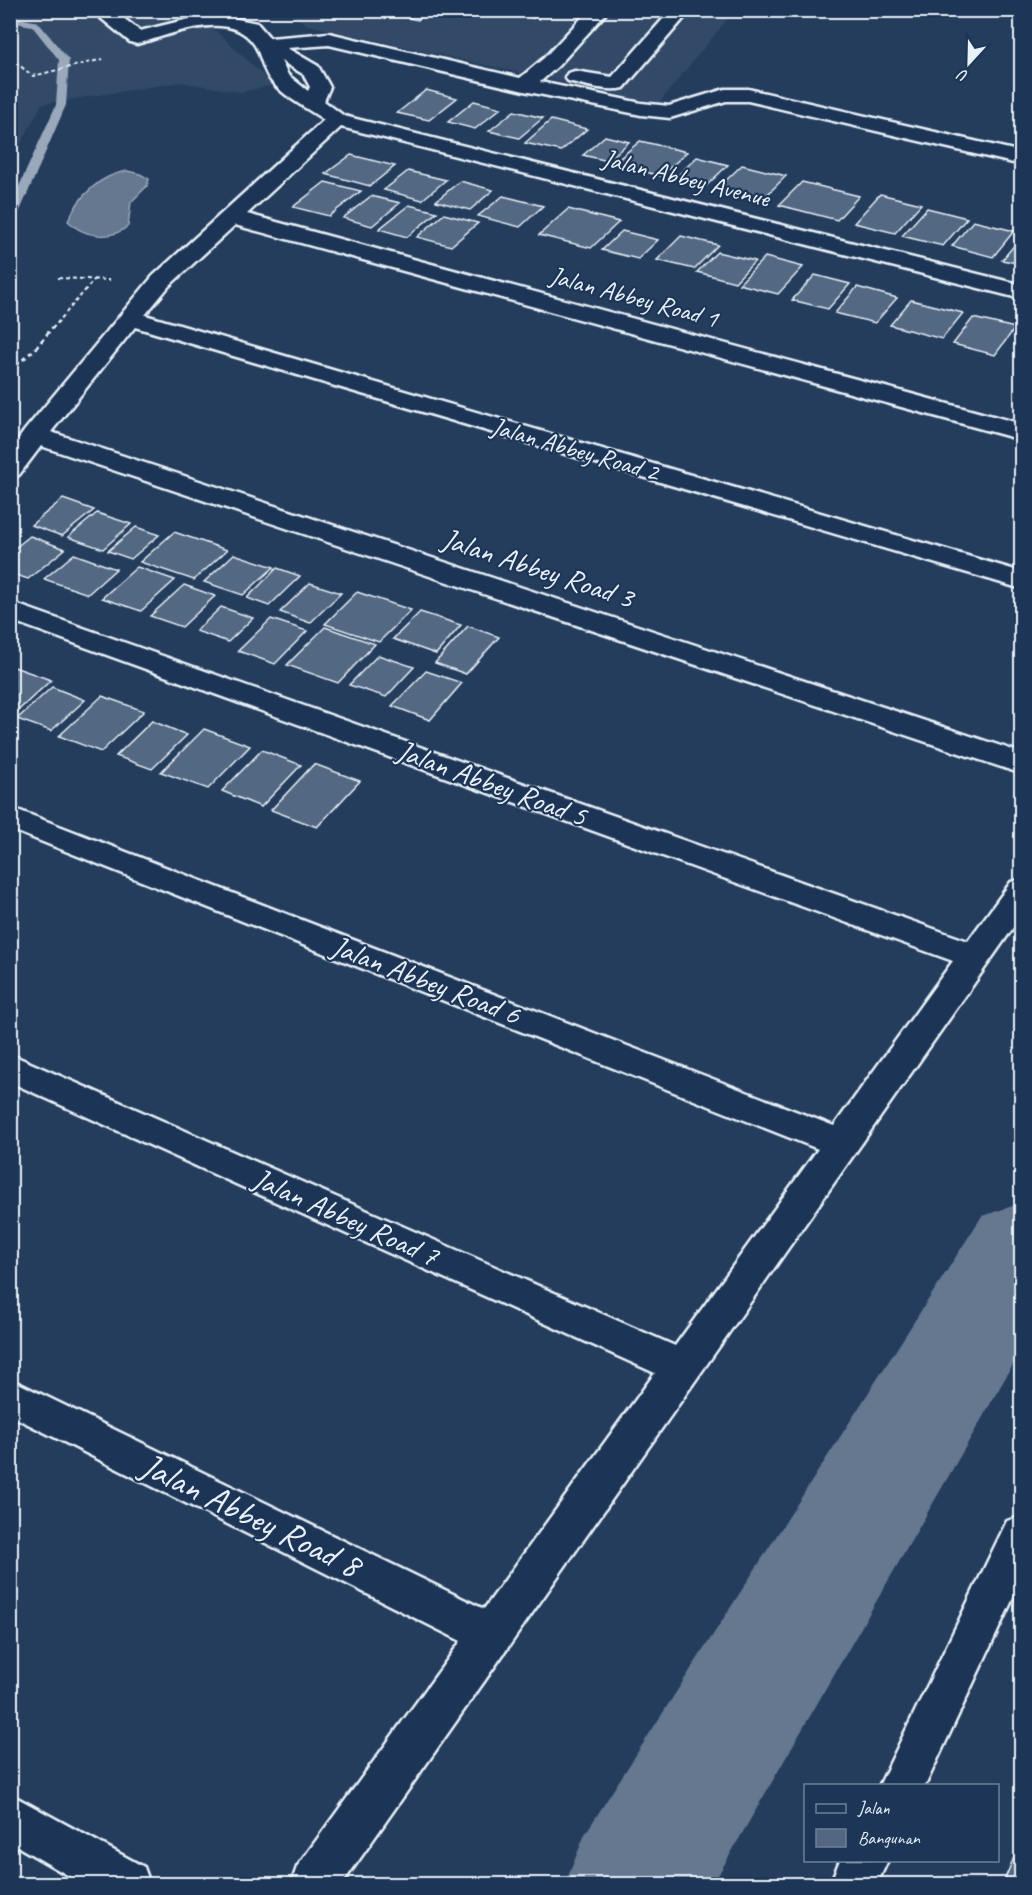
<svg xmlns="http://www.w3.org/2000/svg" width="1032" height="1895" viewBox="0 0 1032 1895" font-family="Caveat,sans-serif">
	<rect width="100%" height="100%" fill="#253d5d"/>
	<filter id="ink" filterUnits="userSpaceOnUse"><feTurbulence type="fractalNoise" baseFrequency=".0167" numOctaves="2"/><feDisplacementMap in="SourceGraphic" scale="12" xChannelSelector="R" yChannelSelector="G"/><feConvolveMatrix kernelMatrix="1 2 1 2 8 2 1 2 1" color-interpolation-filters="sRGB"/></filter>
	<g filter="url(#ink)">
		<!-- built -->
		<g fill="#334a68">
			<polygon points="11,11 187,11 217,32 274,85 241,92 180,82 42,104 11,162"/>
			<polygon points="287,11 734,11 658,104 308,25"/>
		</g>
		<!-- water -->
		<path fill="#657890" stroke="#99a8ba" stroke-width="1.5" d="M127,171l13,3 9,5 -2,7 -16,16 -3,24c-17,15 -45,11 -60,-5 11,-25 32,-46 59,-50z"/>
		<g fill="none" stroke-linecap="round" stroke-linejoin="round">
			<!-- stream -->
			<polygon fill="#99a8ba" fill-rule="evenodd" points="10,16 38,22 69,60 66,105 16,220 10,223 10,206 56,105 59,60 32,26 10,22"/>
			<!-- river -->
			<polygon fill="#657890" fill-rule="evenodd" points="1022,1203 1022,1349 713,1884 565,1884 585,1834 982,1216"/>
		</g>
		<!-- building -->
		<g fill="#536782" stroke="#e8f1f8" stroke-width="1.5">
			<polygon points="370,10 428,10 418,20"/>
			<polygon points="426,90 457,98 429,120 397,113"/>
			<polygon points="474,101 501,108 475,129 448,122"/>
			<polygon points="514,111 543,118 519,138 489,131"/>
			<polygon points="551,120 587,129 561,151 525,143"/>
			<polygon points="605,136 629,142 608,161 583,155"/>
			<polygon points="640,141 687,152 661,176 613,164"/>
			<polygon points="351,155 395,166 370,186 325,174"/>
			<polygon points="697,157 728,165 706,186 675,178"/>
			<polygon points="742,165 786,176 762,200 717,189"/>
			<polygon points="408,171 446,180 422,200 384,190"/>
			<polygon points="460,181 493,190 470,210 436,201"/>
			<polygon points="325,182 361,191 329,216 293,207"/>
			<polygon points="802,182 859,196 837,220 779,205"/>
			<polygon points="880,194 921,204 895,233 854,223"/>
			<polygon points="371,196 400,203 372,226 343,218"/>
			<polygon points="503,196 543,206 520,227 478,216"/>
			<polygon points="409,205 437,212 407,237 379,229"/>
			<polygon points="927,208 967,218 943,246 902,236"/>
			<polygon points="568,209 619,222 591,248 539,235"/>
			<polygon points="444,214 478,223 451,246 417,237"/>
			<polygon points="973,221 1014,231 993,257 952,246"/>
			<polygon points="622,231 658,240 638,259 602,250"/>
			<polygon points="681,236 718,245 694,269 657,260"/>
			<polygon points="1022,236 1022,264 1002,260"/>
			<polygon points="717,252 755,261 735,282 697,272"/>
			<polygon points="765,257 803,267 778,294 739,284"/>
			<polygon points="815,275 850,284 828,309 792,300"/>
			<polygon points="857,287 897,298 875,323 835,313"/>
			<polygon points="911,300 963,313 942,339 890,325"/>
			<polygon points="973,318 1015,328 995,355 953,344"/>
			<polygon points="63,499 94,510 62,536 31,525"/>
			<polygon points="97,513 131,524 103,549 68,537"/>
			<polygon points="136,527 159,535 131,559 108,551"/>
			<polygon points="174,532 227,550 194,580 140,562"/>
			<polygon points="30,536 65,549 28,579 10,573 10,552"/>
			<polygon points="74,554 116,569 88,594 44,579"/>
			<polygon points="234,554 274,567 243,595 204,582"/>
			<polygon points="137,567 175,580 141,611 102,598"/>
			<polygon points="277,568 300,576 269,606 247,598"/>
			<polygon points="310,583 341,593 310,623 280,612"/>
			<polygon points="184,585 215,596 182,627 150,616"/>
			<polygon points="357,592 411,610 379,642 325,624"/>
			<polygon points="221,607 253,618 228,642 196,631"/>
			<polygon points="420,612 461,625 436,654 393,639"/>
			<polygon points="271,619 307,631 275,664 238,651"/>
			<polygon points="468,626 499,637 466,674 435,663"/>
			<polygon points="325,627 375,644 338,683 287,665"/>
			<polygon points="378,655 414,667 386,697 349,685"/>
			<polygon points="14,667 51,680 11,717 10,670"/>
			<polygon points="426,671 462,683 430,720 392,706"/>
			<polygon points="52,687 85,700 51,731 17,719"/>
			<polygon points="102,696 144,711 101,752 59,736"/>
			<polygon points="152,721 187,735 152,769 116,756"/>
			<polygon points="204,729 250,746 208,789 161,772"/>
			<polygon points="262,750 301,765 261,807 222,791"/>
			<polygon points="314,764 360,781 317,827 271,810"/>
			<polygon points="1022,1839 1022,1884 1006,1884 1003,1883"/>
		</g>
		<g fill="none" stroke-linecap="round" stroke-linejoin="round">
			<defs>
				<g id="minor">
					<path d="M91,10h22l27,21 57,-14 -5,-7h21l5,5 39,8 13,15 59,-5 191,45 24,-20 45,-48h20l-51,56 -18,16 101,21 28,3 56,-17h23l274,63v13l-274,-64h-22l-56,17 -29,-3 -117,-24 -195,-46 -42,3 31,18 12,21 -6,14 20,15 678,169v14l-681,-172 -94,87 775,210v16l-787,-215 -66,61 -24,29 877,257v17l-887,-262 -84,105 971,321v21l-981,-328 -22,29 -9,2v-26l15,-21 128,-154 171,-156c-17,-12 -38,-22 -52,-38 -10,-11 -10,-27 -18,-38 -25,-36 -83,-9 -117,0l-7,-2zM281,61l22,13 7,13 -2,4 -20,-16z"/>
					<path d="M671,10h20l-67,78c-16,4 -40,-3 -56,-7l-3,-4 3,-4 7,-2 37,6z"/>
					<polygon points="10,602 968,941 1011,882 1022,879 1022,915 342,1884 291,1884 297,1867 461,1641 10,1415 10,1379 484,1609 655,1373 10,1082 10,1054 675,1346 818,1149 10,829 10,807 834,1126 953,961 10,620"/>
					<polygon points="1022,1516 1022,1579 925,1786 879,1786 1007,1521"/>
					<polygon points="10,1794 144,1867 150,1884 83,1884 10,1842"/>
					<polygon points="840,1860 888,1860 877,1884 830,1884"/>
				</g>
			</defs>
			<!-- minor casing -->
			<use href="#minor" stroke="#e8f1f8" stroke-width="5"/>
			<!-- path-far1 -->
			<g stroke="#e8f1f8" stroke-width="2" stroke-dasharray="4 3" stroke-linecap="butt">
				<polyline points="496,10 539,19"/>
				<polyline points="10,58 33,76 103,59"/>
				<polyline points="58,278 110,280"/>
				<polyline points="52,329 94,280"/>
			</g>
			<!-- path -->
			<polyline stroke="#e8f1f8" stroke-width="3" stroke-dasharray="4.5 4" stroke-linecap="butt" points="10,371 35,349 53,327"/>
			<!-- minor -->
			<use href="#minor" fill="#1d3557" fill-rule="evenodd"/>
		</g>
	</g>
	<g text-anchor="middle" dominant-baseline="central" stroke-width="4.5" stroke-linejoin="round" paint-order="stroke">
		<!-- far-street labels -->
		<g font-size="26" fill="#e8f1f8" stroke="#1d3557">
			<text transform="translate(686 178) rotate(14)">Jalan Abbey Avenue</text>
			<text transform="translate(634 297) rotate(15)">Jalan Abbey Road 1</text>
			<text transform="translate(575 449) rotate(16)">Jalan Abbey Road 2</text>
		</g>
		<!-- street labels -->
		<g font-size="30" fill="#e8f1f8" stroke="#1d3557">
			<text transform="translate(538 568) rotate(18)">Jalan Abbey Road 3</text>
			<text transform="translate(492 783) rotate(20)">Jalan Abbey Road 5</text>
			<text transform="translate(426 980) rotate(21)">Jalan Abbey Road 6</text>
			<text transform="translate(346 1217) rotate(24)">Jalan Abbey Road 7</text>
		</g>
		<!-- near-street labels -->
		<g font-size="36" fill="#e8f1f8" stroke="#1d3557">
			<text transform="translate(251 1515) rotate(26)">Jalan Abbey Road 8</text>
		</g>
	</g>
	<!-- margin -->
	<rect width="1032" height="1895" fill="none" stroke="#1d3557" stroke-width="36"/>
	<rect x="18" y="18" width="996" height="1859" fill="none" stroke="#e8f1f8" stroke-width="2" filter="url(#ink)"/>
	<!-- legend -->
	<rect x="804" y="1784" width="195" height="78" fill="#1d3557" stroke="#6e8097" stroke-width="1.5"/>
	<rect x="816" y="1804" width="30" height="9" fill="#1d3557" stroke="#6e8097" stroke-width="1.5"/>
	<text x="858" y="1814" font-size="18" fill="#e8f1f8">Jalan</text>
	<rect x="816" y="1829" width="30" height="18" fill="#536782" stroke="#6e8097" stroke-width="1.5"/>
	<text x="858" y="1844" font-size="18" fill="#e8f1f8">Bangunan</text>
	<!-- north arrow -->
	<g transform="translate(969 63) rotate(202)" stroke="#1d3557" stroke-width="4.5" paint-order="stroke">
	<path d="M0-4.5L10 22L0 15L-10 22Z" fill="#e8f1f8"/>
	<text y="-9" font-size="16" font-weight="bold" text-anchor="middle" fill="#e8f1f8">U</text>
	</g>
</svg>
